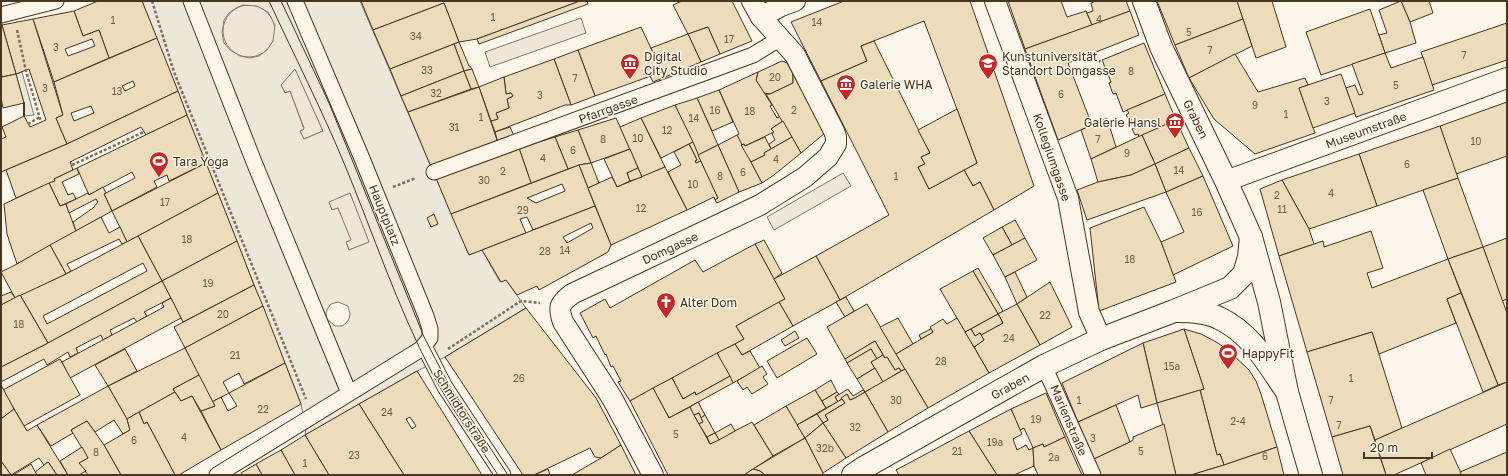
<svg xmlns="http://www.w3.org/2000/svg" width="1508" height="476" viewBox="0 0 1508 476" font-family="'Golos Text',sans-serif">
	<rect width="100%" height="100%" fill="#fbf6e9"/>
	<!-- green -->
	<g fill="#ede6d9" stroke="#887966">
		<circle cx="249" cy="31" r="26"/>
		<polygon points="581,18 586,33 490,67 485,52"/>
		<polygon points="295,68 323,131 304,139 300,131 304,128 290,91 285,93 281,85"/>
		<polygon points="22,72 34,115 24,116 24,103 16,74"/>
		<polygon points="350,193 370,242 349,250 346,242 350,240 338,208 332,210 328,201"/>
	</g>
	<!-- parking -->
	<g fill="#ede7d9" stroke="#887966" fill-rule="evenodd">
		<path d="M142,1h218l109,254 13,-5 18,32 6,-2 20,28 -81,49 -28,14 -112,64 1,-6 -5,-25zM243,5l14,1 11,6 7,13 -2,16 -6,9 -8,6 -9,2 -10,-2 -10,-6 -6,-7 -2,-10 2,-13 5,-7 7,-5zM295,69l28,62 -19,8 -4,-8 4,-2 -14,-38 -5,2 -4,-8zM350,193l19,49 -20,8 -3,-8 5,-2 -13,-32 -6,2 -3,-8zM338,302l10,4 2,8 -1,5 -3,4 -4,3h-7l-8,-7 -1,-6 2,-5 3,-4z"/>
		<polygon points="843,173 851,186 774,230 767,217"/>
	</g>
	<!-- building -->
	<g fill="#ecdcbc" stroke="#4a3520" fill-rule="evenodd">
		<polygon points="98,1 142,1 157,38 109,58 99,30 83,36 74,11"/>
		<polygon points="361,1 580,1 477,39 459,42 444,3 373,30"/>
		<polygon points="580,1 587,1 588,4 479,44 477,39"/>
		<polygon points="682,1 732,1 752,41 720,54 708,27 688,34 673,5"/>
		<polygon points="844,1 970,1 1034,186 994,210 980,182 973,186 964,170 977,163 924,21 861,46 867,61 821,81 791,22"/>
		<polygon points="1008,1 1061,1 1067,17 1086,11 1092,25 1025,49"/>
		<polygon points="1094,1 1126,1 1130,11 1092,25 1087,13 1093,11 1091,3 1094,2"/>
		<polygon points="1157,1 1237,1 1243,19 1175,45"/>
		<polygon points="1237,1 1272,1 1286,47 1256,58"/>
		<polygon points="1401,1 1429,1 1433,13 1410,22"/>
		<polygon points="1401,1 1410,22 1416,43 1385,53 1379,35 1387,33 1379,10"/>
		<polygon points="444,3 459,42 390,69 373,30"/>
		<polygon points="1370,9 1385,53 1321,75 1306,32"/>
		<path d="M74,11l9,25 16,-6 10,28 -55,24 -21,-63zM92,39l3,7 -27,10 -3,-7z"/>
		<polygon points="1130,11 1139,35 1068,63 1092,125 1058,140 1025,49"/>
		<polygon points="33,19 63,115 56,118 67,144 1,172 1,139 6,137 2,127 24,116 30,127 46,120 29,69 16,74 2,25"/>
		<polygon points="1243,19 1252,46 1189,78 1175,45"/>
		<polygon points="1507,23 1507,60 1432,85 1421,52"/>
		<polygon points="1,25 2,25 16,74 2,77 1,72"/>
		<polygon points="641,27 662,72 595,96 578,50"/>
		<polygon points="708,27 720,54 701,62 688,34"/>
		<polygon points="688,34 701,62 653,82 650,76 662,72 651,48"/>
		<path d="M157,38l21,53 -111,53 -11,-26 7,-3 -9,-33zM133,81l2,5 -10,5 -3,-5zM91,106l3,7 -20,8 -3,-8z"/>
		<polygon points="874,41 930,153 921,157 925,164 918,167 929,189 964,170 973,186 980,182 994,210 840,300 816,256 889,215 821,81 867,61 861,46"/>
		<polygon points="459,42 469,66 470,66 472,69 464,71 454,44"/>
		<polygon points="1144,43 1165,94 1123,112 1116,93 1113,94 1109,83 1111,82 1102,60"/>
		<polygon points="454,44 464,71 401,96 390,69"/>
		<polygon points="578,50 595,96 571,105 554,59"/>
		<polygon points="1385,53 1391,68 1423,57 1434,90 1356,117 1346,88 1355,85 1359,95 1363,94 1352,64"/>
		<polygon points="1235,54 1258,92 1305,78 1308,85 1299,88 1315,133 1255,154 1214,119 1189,78"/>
		<polygon points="554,59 571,105 565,105 495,132 491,121 498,119 496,113 509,108 507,99 513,96 511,93 506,94 504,77"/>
		<polygon points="782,61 787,63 793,74 793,83 770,94 764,93 756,80 758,72"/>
		<polygon points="472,69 479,87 471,89 464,71"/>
		<polygon points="464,71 471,89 408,112 401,96"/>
		<polygon points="1,72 2,77 16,74 24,103 3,108 1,97"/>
		<polygon points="758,72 756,80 772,105 770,106 777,118 780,116 783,121 771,129 774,132 745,146 744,144 741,145 737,135 739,134 719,90"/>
		<polygon points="793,74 825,133 801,153 766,94 770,94 793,83"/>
		<polygon points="1341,74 1355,113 1313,128 1299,88"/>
		<polygon points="504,77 506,94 511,93 513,96 507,99 509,108 496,113 498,119 491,121 479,87"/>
		<polygon points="479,87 498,143 431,167 408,112"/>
		<polygon points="719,90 733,122 712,131 697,98"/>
		<polygon points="178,91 187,115 146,135 141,127 70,162 73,170 54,179 55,181 16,198 6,170 67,144"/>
		<polygon points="1165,94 1176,120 1139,137 1138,134 1135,135 1132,129 1135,128 1130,117 1128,118 1126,115 1129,113 1127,110"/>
		<polygon points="697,98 718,145 698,155 675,105"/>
		<polygon points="1507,102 1507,156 1456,174 1440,126"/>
		<polygon points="675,105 693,142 661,158 641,118"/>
		<polygon points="957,109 977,163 929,189 918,167 925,164 921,157 930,153 918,130"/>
		<polygon points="187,115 206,163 169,181 167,175 154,181 157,187 112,211 104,194 135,178 132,172 89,195 77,168"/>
		<polygon points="616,118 630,149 591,163 578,130"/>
		<polygon points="641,118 665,167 642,177 620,127"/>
		<polygon points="1107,118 1116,147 1091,159 1081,130"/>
		<polygon points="1176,120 1189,148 1155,164 1142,135"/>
		<polygon points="783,121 792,137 771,149 769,144 775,140 772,134 774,132 771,129"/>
		<polygon points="1440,126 1458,178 1377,206 1359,154"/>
		<polygon points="510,127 515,138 498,143 495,132"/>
		<polygon points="578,130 591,163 579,165 568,169 555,137"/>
		<polygon points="737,135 762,183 739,192 718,145"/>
		<polygon points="1142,135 1155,164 1131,175 1098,182 1091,159"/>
		<polygon points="555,137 568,169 531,183 519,148"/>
		<polygon points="765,137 771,149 764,153 765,155 751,162 741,145 744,144 745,146"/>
		<polygon points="792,137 801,153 774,175 762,183 751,162 765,155 764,153"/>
		<polygon points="693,142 701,161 696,163 695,161 697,160 689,144"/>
		<polygon points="689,144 697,160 695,161 696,163 701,161 718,198 715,200 714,197 687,210 668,172 681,165 674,152"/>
		<polygon points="718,145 739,192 717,203 715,200 718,198 698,155"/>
		<polygon points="519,148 531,183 451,214 436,178"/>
		<polygon points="1189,148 1203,176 1166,192 1155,164"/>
		<polygon points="630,149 638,168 627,173 630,181 617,187 604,159"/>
		<polygon points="1359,154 1377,206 1309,229 1282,180"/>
		<polygon points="206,163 218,193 127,242 112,211"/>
		<polygon points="591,163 599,183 588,188 579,165"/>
		<polygon points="1155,164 1166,192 1087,220 1077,190 1098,182 1131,175"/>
		<path d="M579,165l16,41 -62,24 -6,-13 -7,2 6,14 -57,22 -18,-41zM562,184l3,7 -29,12 -9,-5z"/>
		<polygon points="665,167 687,210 611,245 588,188 612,177 617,187"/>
		<polygon points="77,168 79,174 62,182 68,195 73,193 76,199 60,206 49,183 55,181 54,179"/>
		<polygon points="638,168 642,177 630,181 627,173"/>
		<polygon points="1203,176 1233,246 1173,275 1161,242 1184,232 1166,192"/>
		<polygon points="1458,178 1483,247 1448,259 1423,190"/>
		<polygon points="1282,180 1309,229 1314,244 1279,256 1260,189"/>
		<polygon points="49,183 60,206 66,204 76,231 17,264 7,234 4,204"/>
		<polygon points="103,187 106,193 104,194 112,211 76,231 73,222 93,208 98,202 96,199 69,213 66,204 88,193 89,195"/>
		<polygon points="218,193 237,241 162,281 138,236"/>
		<path d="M595,206l16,39 -3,7 -69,38 -2,-4 -20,9 -11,-15 -5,2 -19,-32zM591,223l2,5 -26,15 -4,-6z"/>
		<polygon points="1144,207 1161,242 1176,282 1099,311 1090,228"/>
		<polygon points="434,214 438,224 431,227 427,218"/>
		<polygon points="101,217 109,233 120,227 127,242 122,244 119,239 67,264 71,271 66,274 50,245"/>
		<polygon points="1015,220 1025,238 1012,245 1002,227"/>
		<polygon points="1002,227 1012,245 993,255 983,238"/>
		<polygon points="1371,231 1383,268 1367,273 1372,288 1448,259 1461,293 1447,299 1456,323 1379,354 1372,332 1307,352 1279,256 1323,241 1324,247"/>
		<path d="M138,236l24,45 -114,62 -28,-48 46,-21zM143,263l4,8 -100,53 -4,-8z"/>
		<polygon points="1025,238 1037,260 1005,277 993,255"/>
		<polygon points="1507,238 1507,299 1502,301 1483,247"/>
		<polygon points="764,240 782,273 774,279 755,244"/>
		<polygon points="237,241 254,285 183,322 162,281"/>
		<polygon points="755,244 785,299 736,326 744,339 630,401 618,382 621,381 613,366 611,367 606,354 605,355 596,336 593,338 580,313 605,299 610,308 695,260 703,272"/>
		<polygon points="50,245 66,274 15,298 1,272 17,264"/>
		<polygon points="1483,247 1507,313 1507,382 1498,385 1448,259"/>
		<polygon points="816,256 840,300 793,326 779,302 785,299 774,279"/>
		<polygon points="978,268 1003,311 998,314 973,271"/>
		<polygon points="973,271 998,314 965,332 940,289"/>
		<polygon points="1015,272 1027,297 1017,304 1005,277"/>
		<polygon points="162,281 171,298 144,312 147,316 137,322 134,318 110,330 112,335 103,340 101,335 76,348 78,353 70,357 68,352 47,365 44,359 1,382 1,367 48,343"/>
		<polygon points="1050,282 1072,327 1040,345 1017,304"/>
		<polygon points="254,285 263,306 185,348 174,327"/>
		<polygon points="11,292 15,298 1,305 1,296"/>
		<polygon points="1461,293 1498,385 1483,392 1447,299"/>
		<polygon points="20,295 48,343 1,367 1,305"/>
		<polygon points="846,297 854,311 845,317 836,302"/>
		<polygon points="171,298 181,318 70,378 62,362 164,307 162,303"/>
		<polygon points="779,302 793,326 742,355 735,344 744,339 736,326"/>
		<polygon points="867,304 905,369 901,371 899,368 895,370 887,357 885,358 875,341 845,359 827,327"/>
		<polygon points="1017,304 1040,345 989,373 974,347 984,340 981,335 1003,323 998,314"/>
		<polygon points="263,306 285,363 244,384 239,373 223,382 229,393 212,402 185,348"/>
		<polygon points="526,308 596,398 621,445 601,458 595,457 590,448 534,475 523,475 445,357"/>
		<polygon points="998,314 1003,323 981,335 980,333 975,336 971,329"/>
		<polygon points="898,318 913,344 896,354 880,327"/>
		<polygon points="957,318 989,373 928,408 896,354 933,332 930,327 943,319 947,324"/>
		<polygon points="931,329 933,332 921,339 919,335"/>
		<polygon points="971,329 975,336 980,333 984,340 974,347 965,332"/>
		<polygon points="1184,329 1201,334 1218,343 1231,353 1249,370 1256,381 1261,394 1277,447 1224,465 1220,454 1217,455 1200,390 1204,389"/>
		<polygon points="1184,329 1204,389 1157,403 1143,343"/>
		<polygon points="795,331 799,338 785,346 781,340"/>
		<polygon points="1372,332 1402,428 1375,440 1370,426 1332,437 1307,352"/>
		<polygon points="807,338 817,354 777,378 767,361"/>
		<polygon points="875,341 883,355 877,359 871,349 847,363 845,359"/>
		<polygon points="1143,343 1157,403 1141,408 1138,395 1078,422 1062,383"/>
		<polygon points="735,344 742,355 750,351 760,368 733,383 717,353"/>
		<polygon points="185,348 199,375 173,389 175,392 127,419 108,386"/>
		<polygon points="125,349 137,371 108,386 95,365"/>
		<polygon points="871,349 877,359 871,362 875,368 857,379 847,363"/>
		<polygon points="717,353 730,376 696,395 695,392 683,399 672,378"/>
		<polygon points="883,355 885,358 887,357 895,370 899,368 901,371 883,382 871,362"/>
		<polygon points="60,359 80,395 24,426 3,390"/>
		<polygon points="285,363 301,404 221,450 201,411 215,406 212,402 221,397 228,411 237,406 229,393"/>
		<polygon points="762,366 767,374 763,377 768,384 752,394 747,387 743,390 737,381"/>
		<polygon points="875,368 883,382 865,392 857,379"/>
		<polygon points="905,369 928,408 888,432 865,392"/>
		<path d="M417,371l65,104h-78l-45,-71zM410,417l6,9 -4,3 -6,-10z"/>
		<polygon points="199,375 215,406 201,411 192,396 181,401 173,389"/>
		<polygon points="730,376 733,383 669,418 653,388 672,378 683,399 695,392 696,395"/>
		<polygon points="831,380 837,392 822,401 815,390"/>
		<polygon points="1507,382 1507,424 1394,475 1386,475 1375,440"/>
		<polygon points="1,385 14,409 1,419"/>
		<polygon points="108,386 127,419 130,430 123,434 114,420 95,432 87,421 71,430 73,433 51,446 37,425"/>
		<polygon points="653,388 669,418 690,407 710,444 752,422 773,456 744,475 668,475 630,401"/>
		<polygon points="848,389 853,396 863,390 865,392 855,398 850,400 847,394 838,402 835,397"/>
		<polygon points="815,390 826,408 797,425 786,406"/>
		<polygon points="1200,390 1217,455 1220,454 1224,465 1191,475 1176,475 1157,403"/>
		<polygon points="175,392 181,401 192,396 221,450 179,475 175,475 147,422 144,424 139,412"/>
		<polygon points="837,392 839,394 835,397 838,402 826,408 822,401"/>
		<polygon points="865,392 888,432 846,458 823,423 828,420 825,415 845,403 841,398 847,394 850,400 855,398"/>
		<polygon points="1046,393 1065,437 1044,447 1043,444 1033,448 1024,428 1020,430 1011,409"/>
		<polygon points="842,399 845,403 825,415 828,420 823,423 817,414"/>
		<polygon points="698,402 705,415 701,418 699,413 694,415 690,407"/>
		<polygon points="359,404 404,475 329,475 305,435"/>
		<polygon points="1116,405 1130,442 1094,459 1078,422"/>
		<polygon points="786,406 805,438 773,456 754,425"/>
		<polygon points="14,409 27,431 37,425 68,475 57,475 48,462 44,465 39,458 11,475 1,461 1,419"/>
		<polygon points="1011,409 1022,434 1013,439 1017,450 1026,445 1029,450 1033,448 1034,466 1014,475 997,475 969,431"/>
		<polygon points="139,412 144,424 147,422 175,475 121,475 104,445 130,430 127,419"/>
		<polygon points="699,413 703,422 699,424 694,415"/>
		<polygon points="817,414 823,423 805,438 797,425"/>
		<polygon points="705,415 715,433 707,437 699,424 703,422 701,418"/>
		<polygon points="87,421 104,445 121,475 88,475 79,463 88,458 71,430"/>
		<polygon points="823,423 846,458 823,473 805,438"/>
		<polygon points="731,424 735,431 719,440 715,433"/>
		<polygon points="1164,424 1176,475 1101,475 1094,459 1130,442 1133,440 1133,437"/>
		<polygon points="1370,426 1386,475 1343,475 1332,437"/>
		<polygon points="969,431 997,475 899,475 896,470"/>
		<polygon points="715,433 719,440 710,444 707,437"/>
		<polygon points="305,435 329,475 295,475 281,450"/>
		<polygon points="1065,437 1082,475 1038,475 1034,466 1033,448 1043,444 1044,447"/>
		<polygon points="805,438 823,473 822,475 765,475 760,471 753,469"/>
		<polygon points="621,445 636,475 572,475 601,458"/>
		<polygon points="82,447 88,458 79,463 86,471 79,475 68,475 60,461"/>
		<polygon points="1277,447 1284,475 1191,475 1224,465"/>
		<polygon points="1450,449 1462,475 1426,475 1421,463"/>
		<polygon points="281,450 295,475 262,475 256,464"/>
		<polygon points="1507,452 1507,475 1462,475 1460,472"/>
		<polygon points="1,461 11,475 1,475"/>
		<polygon points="48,462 57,475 37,475 35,472"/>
		<polygon points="31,464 37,475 13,475"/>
		<polygon points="256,464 262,475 242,475 241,473"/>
		<polygon points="548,469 550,475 534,475"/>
		<polygon points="753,469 760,471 765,475 744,475"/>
	</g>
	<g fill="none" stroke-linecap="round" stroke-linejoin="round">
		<defs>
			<g id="pedestrian">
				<polyline points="191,1 254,162 349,393"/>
				<polyline points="1,15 56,1"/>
				<polyline points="434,172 753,55 779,39"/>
				<polyline points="424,346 445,387 503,475"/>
				<polyline points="1044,366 1093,475"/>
				<polyline points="217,475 421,349 430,338 430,329 426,316 361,156 295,1"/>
			</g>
			<g id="minor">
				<polyline points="995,1 1068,198 1089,312 1101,339"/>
				<polyline points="761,17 781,6 795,1"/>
				<polyline points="1226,181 1507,78"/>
				<path d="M653,475l-41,-77 -49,-76c-5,-15 -4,-18 9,-28l188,-89 45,-28 23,-20 8,-13v-7l-2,-6 -39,-76 -34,-38 -9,-16"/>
			</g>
			<g id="tertiary">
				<path d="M1177,311c14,0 30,1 42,7 32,15 49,46 68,74"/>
				<polyline points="853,475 865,467 1044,366 1101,339 1174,311 1230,288 1244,274 1249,257 1251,237"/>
			</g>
			<polyline id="secondary" points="1144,1 1161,47 1226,181 1251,237 1269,302 1287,392 1311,475"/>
		</defs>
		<!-- pedestrian casing -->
		<use href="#pedestrian" stroke="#4a3520" stroke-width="17"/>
		<!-- minor casing -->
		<use href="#minor" stroke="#4a3520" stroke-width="22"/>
		<!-- tertiary casing -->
		<use href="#tertiary" stroke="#4a3520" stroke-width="24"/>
		<!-- secondary casing -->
		<use href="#secondary" stroke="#4a3520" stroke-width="24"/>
		<!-- path -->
		<g stroke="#7f6f5c" stroke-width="2.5" stroke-dasharray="3 2" stroke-linecap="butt">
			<polyline points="152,1 174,72 306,399"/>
			<polyline points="17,30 26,71 41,122"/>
			<polyline points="28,124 40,117"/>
			<polyline points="72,165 144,132"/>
			<polyline points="393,187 416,178"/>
			<polyline points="448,349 521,301 540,303"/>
		</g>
		<!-- pedestrian -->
		<use href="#pedestrian" stroke="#fbf6e9" stroke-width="15"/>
		<!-- minor -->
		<use href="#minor" stroke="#fbf6e9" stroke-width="20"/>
		<!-- tertiary -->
		<use href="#tertiary" stroke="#fbf6e9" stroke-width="22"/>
		<!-- secondary -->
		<use href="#secondary" stroke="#fbf6e9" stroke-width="22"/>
		<!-- tram -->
		<g stroke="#4a3520" stroke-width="1">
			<path d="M269,1c25,54 52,107 75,162 29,70 53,143 88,210 19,36 44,68 66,102"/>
			<polyline points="281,1 329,103 424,337 449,385 508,475"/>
		</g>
		<!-- wall -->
		<polyline stroke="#4a3520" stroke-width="2" points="24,103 24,116"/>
	</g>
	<!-- icons -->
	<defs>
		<symbol id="museum-pin" viewBox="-11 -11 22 30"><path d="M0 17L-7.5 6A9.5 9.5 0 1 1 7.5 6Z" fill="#c62828" stroke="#fbf6e9"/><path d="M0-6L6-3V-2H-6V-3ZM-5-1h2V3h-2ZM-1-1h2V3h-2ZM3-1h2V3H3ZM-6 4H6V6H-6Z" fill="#fff"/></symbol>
		<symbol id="university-pin" viewBox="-11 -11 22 30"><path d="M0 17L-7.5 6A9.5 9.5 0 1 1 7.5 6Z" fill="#c62828" stroke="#fbf6e9"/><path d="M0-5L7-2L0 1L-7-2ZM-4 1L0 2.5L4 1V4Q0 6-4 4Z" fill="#fff"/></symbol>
		<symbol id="stadium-pin" viewBox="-11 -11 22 30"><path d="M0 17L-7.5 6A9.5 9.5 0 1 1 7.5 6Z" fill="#c62828" stroke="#fbf6e9"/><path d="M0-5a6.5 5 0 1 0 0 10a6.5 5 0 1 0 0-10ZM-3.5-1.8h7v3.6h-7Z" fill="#fff"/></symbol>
		<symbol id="church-pin" viewBox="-11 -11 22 30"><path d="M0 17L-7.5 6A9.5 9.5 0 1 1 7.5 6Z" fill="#c62828" stroke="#fbf6e9"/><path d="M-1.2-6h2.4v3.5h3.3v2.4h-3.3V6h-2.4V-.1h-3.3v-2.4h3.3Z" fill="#fff"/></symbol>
	</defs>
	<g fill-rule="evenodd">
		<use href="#museum-pin" x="619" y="52" width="22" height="30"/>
		<use href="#university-pin" x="977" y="52" width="22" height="30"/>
		<use href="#museum-pin" x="835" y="73" width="22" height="30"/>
		<use href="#museum-pin" x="1164" y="111" width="22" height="30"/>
		<use href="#stadium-pin" x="148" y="150" width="22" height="30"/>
		<use href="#church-pin" x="655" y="291" width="22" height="30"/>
		<use href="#stadium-pin" x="1217" y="342" width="22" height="30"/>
	</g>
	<g text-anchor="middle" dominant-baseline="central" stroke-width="3" stroke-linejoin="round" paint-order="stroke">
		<!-- number labels -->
		<g font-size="10" fill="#725f47">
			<text x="493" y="17">1</text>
			<text x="1099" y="19">4</text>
			<text x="113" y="20">1</text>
			<text x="817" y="22">14</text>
			<text x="1189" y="32">5</text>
			<text x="416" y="36">34</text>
			<text x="729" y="39">17</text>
			<text x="56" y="47">3</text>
			<text x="1210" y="50">7</text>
			<text x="1464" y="55">7</text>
			<text x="427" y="70">33</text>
			<text x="1131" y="71">8</text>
			<text x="775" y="77">20</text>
			<text x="575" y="78">7</text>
			<text x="1396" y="85">5</text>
			<text x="45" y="88">3</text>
			<text x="117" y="91">13</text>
			<text x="436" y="93">32</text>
			<text x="1061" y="94">6</text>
			<text x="540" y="95">3</text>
			<text x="1327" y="101">3</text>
			<text x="1255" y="105">9</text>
			<text x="715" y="110">16</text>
			<text x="794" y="110">2</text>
			<text x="750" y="111">18</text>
			<text x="1286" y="114">1</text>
			<text x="481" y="117">1</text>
			<text x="694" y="118">14</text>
			<text x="454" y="127">31</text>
			<text x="667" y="130">12</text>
			<text x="638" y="138">10</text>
			<text x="603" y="139">8</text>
			<text x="1098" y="139">7</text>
			<text x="1476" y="141">10</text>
			<text x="573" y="150">6</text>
			<text x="1127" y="153">9</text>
			<text x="543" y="158">4</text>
			<text x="776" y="159">4</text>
			<text x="1407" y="164">6</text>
			<text x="1179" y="170">14</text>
			<text x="503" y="171">2</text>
			<text x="743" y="172">6</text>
			<text x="720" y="176">8</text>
			<text x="896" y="176">1</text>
			<text x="484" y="180">30</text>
			<text x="693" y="184">10</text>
			<text x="1331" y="193">4</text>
			<text x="1277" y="195">2</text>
			<text x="165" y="202">17</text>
			<text x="641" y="208">12</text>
			<text x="1282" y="209">11</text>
			<text x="523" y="210">29</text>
			<text x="1197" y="212">16</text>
			<text x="187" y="239">18</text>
			<text x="565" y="250">14</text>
			<text x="545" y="251">28</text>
			<text x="1130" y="259">18</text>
			<text x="208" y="283">19</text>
			<text x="223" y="314">20</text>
			<text x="1045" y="315">22</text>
			<text x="19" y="324">18</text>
			<text x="1009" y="338">24</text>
			<text x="235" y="355">21</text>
			<text x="941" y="361">28</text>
			<text x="1172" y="366">15a</text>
			<text x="519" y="378">26</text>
			<text x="1351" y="378">1</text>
			<text x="896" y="400">30</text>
			<text x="1079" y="400">1</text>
			<text x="1331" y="400">7</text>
			<text x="263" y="409">22</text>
			<text x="387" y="412">24</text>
			<text x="1036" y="419">19</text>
			<text x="1238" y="421">2-4</text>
			<text x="1339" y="425">7</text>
			<text x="855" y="427">32</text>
			<text x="676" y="434">5</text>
			<text x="184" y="437">4</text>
			<text x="1093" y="438">3</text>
			<text x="134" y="440">6</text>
			<text x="995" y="442">19a</text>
			<text x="825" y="448">32b</text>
			<text x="957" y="451">21</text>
			<text x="1141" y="451">5</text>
			<text x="96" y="452">8</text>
			<text x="354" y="455">23</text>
			<text x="1265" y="456">6</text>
			<text x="1054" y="457">2a</text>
			<text x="305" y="463">1</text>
		</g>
		<!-- poi labels -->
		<g font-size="12" fill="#4a3520" stroke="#fbf6e9" text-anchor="start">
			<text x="644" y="56">Digital<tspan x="644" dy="14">City Studio</tspan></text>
			<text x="1002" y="56">Kunstuniversität,<tspan x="1002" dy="14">Standort Domgasse</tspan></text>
			<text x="860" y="84">Galerie WHA</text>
			<text x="1161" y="122" text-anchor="end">Galerie Hansl</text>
			<text x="173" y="161">Tara Yoga</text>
			<text x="680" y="302">Alter Dom</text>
			<text x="1242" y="353">HappyFit</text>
		</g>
		<!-- street labels -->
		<g font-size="12" fill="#4a3520" stroke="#fbf6e9">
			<text transform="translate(608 109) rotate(-20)">Pfarrgasse</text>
			<text transform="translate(1196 119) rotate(64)">Graben</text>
			<text transform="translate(1366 130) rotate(-20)">Museumstraße</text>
			<text transform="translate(1052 157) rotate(71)">Kollegiumgasse</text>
			<text transform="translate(385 215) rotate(68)">Hauptplatz</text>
			<text transform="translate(670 248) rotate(-25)">Domgasse</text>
			<text transform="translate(1010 386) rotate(-29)">Graben</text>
			<text transform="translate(462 411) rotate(58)">Schmidtorstraße</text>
			<text transform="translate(1069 420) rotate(67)">Marienstraße</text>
		</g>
	</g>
	<!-- border -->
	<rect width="1508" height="476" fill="none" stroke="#4a3520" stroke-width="4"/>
	<!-- scale -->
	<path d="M1364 452v6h68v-6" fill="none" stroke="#4a3520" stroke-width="2"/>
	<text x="1370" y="452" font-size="12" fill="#4a3520" stroke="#fbf6e9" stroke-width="3" paint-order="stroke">20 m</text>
</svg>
